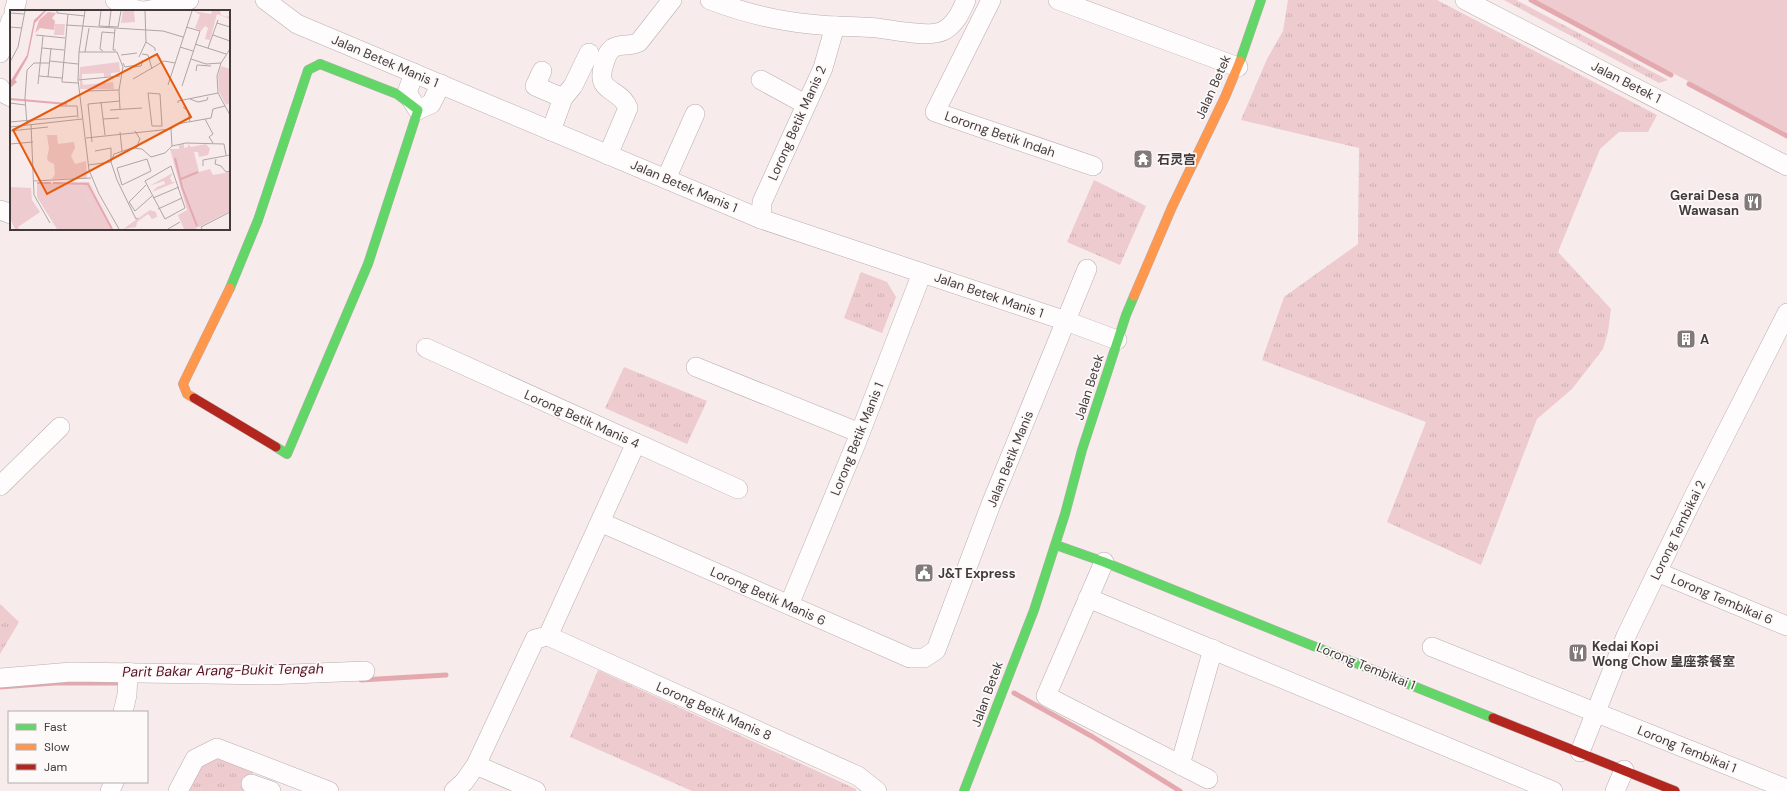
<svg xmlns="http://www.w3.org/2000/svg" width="1787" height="791" viewBox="0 0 1787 791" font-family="'DM Sans','Noto Sans SC',sans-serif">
	<defs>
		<pattern id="grass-tufts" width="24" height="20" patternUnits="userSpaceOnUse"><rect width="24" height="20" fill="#edcbce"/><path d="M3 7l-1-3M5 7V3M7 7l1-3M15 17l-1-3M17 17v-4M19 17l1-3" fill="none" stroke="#ccafb2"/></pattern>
	</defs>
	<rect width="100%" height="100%" fill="#f8ebec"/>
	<!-- grass -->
	<g fill="url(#grass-tufts)">
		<polygon points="1288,0 1437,0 1657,115 1648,132 1619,132 1600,149 1558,252 1611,309 1608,332 1603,349 1572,389 1537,419 1481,565 1387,522 1426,422 1262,360 1284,297 1358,244 1359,148 1241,120 1267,59 1283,31"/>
		<polygon points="1504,0 1516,0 1668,80 1659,83"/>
		<polygon points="1094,180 1146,206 1120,265 1067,242"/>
		<polygon points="861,272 887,282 896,297 882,333 844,318"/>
		<polygon points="624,367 707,401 687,444 605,408"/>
		<polygon points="0,604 19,622 0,654"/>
		<polygon points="598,670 856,789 856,791 692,791 570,737"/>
		<polygon points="220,757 254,770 246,791 186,791 201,764"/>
	</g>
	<!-- pitch -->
	<polygon fill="#edcbce" points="1533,0 1787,0 1787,133"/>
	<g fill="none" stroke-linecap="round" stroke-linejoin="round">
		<!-- stream -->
		<g stroke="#e4a9af" stroke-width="5">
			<polyline points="1531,0 1671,75"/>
			<polyline points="1689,84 1787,136"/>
			<polyline points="361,680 446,675"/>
			<polyline points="0,687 55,683 125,683"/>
			<polyline points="1014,693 1093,737 1180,791"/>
		</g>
		<defs>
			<g id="street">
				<polyline points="115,0 127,7 141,11"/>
				<polyline points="265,0 297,24 761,219 1066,321 1117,340"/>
				<path d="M710,0c32,12 66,21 100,24 22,3 44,2 67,4 16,2 51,10 66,3 12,-6 18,-19 23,-31"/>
				<polyline points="991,0 935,112 1093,166"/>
				<polyline points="1058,0 1238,67"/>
				<polyline points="1465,0 1787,166"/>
				<polyline points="14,11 17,0"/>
				<polyline points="144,11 167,7 189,0"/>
				<polyline points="0,53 11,20"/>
				<polyline points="542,71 535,86 563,98"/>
				<polyline points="414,73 407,93 418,110 431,104 441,84"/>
				<polyline points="761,80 805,104"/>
				<polyline points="0,88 3,93 11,97"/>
				<polyline points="551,131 563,98 573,86 589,53"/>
				<path d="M608,155l20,-47c-8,-21 -34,-14 -24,-44 2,-6 3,-12 9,-16 8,-5 18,-1 26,-6l33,-42"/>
				<polyline points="666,179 695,114"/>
				<polyline points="0,210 11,214"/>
				<polyline points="761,219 762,202 823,68 835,26"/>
				<polyline points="426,348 738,489"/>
				<polyline points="696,367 860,433"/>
				<polyline points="0,486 60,427"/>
				<polyline points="600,522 910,658 924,658 936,650 991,504 1087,269"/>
				<polyline points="1104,562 1046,696 1208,779"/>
				<polyline points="1657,572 1787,626"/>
				<polyline points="1088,598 1553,791"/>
				<polyline points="789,605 857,441 922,273"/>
				<polyline points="548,636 858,776 877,791"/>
				<polyline points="548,636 636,443"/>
				<polyline points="1432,647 1787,789"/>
				<polyline points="0,678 71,672 267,675 365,671"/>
				<polyline points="123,712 127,695 128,672"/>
				<polyline points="1580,752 1626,636 1693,498 1787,313"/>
				<polyline points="476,765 536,791"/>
				<polyline points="1180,765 1213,649"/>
				<polyline points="251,784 271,791"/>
				<polyline points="110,791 114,782"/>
				<polyline points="178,791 195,759 217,748 329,791"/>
				<polyline points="454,791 464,782 476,765 535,639 548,636"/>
				<polyline points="1615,791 1624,770"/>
			</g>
			<g id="fast">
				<polyline points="1240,61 1261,0"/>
				<polyline points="230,288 258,220 308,70 320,64"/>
				<polyline points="276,447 287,454 368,264 418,110 397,94 320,64"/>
				<polyline points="1056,545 1104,562 1493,718"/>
				<polyline points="964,791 1034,610 1065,514 1082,450 1126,315 1134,296"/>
			</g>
			<g id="slow">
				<polyline points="1134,296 1172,207 1225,97 1240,61"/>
				<polyline points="194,398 187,394 183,384 230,288"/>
			</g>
			<g id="jam">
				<polyline points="194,398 276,447"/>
				<polyline points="1493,718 1675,791"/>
			</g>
		</defs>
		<!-- street casing -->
		<use href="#street" stroke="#b8aeaf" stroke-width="20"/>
		<!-- fast casing -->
		<use href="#fast" stroke="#b8aeaf" stroke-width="10"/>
		<!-- slow casing -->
		<use href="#slow" stroke="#b8aeaf" stroke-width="10"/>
		<!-- jam casing -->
		<use href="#jam" stroke="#b8aeaf" stroke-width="10"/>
		<!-- street -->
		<use href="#street" stroke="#fefcfc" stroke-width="19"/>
		<!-- fast -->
		<use href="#fast" stroke="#63d668" stroke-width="9"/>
		<!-- slow -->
		<use href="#slow" stroke="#ff974d" stroke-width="9"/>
		<!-- jam -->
		<use href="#jam" stroke="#b3261e" stroke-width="9"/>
	</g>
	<!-- icons -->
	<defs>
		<symbol id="temple-square" viewBox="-11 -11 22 22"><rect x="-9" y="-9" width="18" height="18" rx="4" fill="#827979" stroke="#fdf9f9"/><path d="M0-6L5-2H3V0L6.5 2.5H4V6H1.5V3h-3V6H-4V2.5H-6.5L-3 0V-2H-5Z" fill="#fff"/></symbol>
		<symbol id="restaurant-square" viewBox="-11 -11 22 22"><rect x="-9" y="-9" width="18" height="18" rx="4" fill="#827979" stroke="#fdf9f9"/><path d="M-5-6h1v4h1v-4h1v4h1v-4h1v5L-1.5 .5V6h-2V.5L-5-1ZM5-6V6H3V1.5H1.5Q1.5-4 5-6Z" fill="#fff"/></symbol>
		<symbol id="building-square" viewBox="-11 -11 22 22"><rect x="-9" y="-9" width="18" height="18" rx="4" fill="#827979" stroke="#fdf9f9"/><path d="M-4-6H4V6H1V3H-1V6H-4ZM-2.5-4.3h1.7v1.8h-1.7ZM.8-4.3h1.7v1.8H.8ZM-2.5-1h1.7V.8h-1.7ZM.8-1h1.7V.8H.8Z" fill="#fff"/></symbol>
		<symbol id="civic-square" viewBox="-11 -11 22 22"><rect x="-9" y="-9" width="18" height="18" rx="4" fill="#827979" stroke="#fdf9f9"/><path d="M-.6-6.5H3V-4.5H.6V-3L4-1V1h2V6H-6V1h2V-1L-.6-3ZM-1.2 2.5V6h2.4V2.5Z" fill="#fff"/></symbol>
	</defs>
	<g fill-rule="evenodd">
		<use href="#temple-square" x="1132" y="148" width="22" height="22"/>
		<use href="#restaurant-square" x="1742" y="191" width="22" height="22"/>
		<use href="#building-square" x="1675" y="328" width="22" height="22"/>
		<use href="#civic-square" x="913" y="562" width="22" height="22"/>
		<use href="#restaurant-square" x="1567" y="642" width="22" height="22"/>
	</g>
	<g text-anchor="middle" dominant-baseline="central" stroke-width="3.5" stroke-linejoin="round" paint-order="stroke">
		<!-- street labels -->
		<g font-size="13" fill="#433b3b" stroke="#fdf9f9">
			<text transform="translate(385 61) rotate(23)">Jalan Betek Manis 1</text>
			<text transform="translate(1626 82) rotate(27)">Jalan Betek 1</text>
			<text transform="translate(1213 87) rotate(-66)">Jalan Betek</text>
			<text transform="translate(797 123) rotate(-66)">Lorong Betik Manis 2</text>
			<text transform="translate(1000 134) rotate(19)">Lororng Betik Indah</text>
			<text transform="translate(684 186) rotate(23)">Jalan Betek Manis 1</text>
			<text transform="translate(989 295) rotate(19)">Jalan Betek Manis 1</text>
			<text transform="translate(1089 387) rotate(-72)">Jalan Betek</text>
			<text transform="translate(582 419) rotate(24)">Lorong Betik Manis 4</text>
			<text transform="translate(857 439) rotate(-68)">Lorong Betik Manis 1</text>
			<text transform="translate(1010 459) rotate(-68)">Jalan Betik Manis</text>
			<text transform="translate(1678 530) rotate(-64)">Lorong Tembikai 2</text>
			<text transform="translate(768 596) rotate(24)">Lorong Betik Manis 6</text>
			<text transform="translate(1722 599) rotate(23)">Lorong Tembikai 6</text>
			<text transform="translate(1366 666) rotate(22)">Lorong Tembikai 1</text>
			<text transform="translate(987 694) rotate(-70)">Jalan Betek</text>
			<text transform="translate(714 711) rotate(24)">Lorong Betik Manis 8</text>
			<text transform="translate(1687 749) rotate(22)">Lorong Tembikai 1</text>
		</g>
		<!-- poi labels -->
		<g font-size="13" font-weight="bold" fill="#433b3b" stroke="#fdf9f9" text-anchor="start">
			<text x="1157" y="159">石灵宫</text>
			<text x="1739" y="195" text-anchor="end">Gerai Desa<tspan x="1739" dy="15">Wawasan</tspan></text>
			<text x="1700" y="339">A</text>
			<text x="938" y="573">J&amp;T Express</text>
			<text x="1592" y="646">Kedai Kopi<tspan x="1592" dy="15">Wong Chow 皇座茶餐室</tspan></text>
		</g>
		<!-- water labels -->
		<g font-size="14" font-style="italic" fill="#561020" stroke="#fdf9f9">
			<text transform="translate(223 670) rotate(-1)">Parit Bakar Arang-Bukit Tengah</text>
		</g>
	</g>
	<!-- overview -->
	<g transform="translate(10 10)">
		<rect width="220" height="220" fill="#f8ebec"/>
		<path d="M113,1h11l1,11 -14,1zM184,1l17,3 1,-3h8l1,4 6,2 3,-2v4l-13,-5 -7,26 -5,-1 3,-11 -3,-2 -4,5 -6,-3 5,-13zM45,14h10l-1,11h-10zM109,52l1,10 -9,1v3l-7,1v-4l-22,1v5h-3l1,-12zM211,56l9,3v34l-4,2 -7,-13 -1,-16zM70,70h2l1,5 30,-3 1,7h-34zM37,125h10l1,9 16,-2 1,6 -4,8 4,8 11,-3 1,17 -35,1 3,-5 -1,-10 -6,-3 -1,-3 2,-9zM174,134v4l4,-1v-3l3,3 15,-3 4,5 -2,6 -9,2 -1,-5h-4l5,20 11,-3 3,6 17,-3v39l-35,18h-11l-6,-14 9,-5 -17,-61h9v-4zM163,163l-3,5 2,4h4l-24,10 5,-5 8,-3 -1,-3 -15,5zM43,172h36l27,47 -27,-46zM71,175h7l23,44h-5zM0,177l21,1 1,12 8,12 -22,15 1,2h-4l-5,-11zM140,200l6,2 1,5 -5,2 -4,-5 -11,8 -1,5 -13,2z" fill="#edcbce"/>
		<path d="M38,2l8,1 -4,5 3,3 -1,9 -14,-2 -5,5 4,-13z" fill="#eab8bd"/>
		<path d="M27,173h40l4,2 25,44h-49l-20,-32z" fill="#edcbce"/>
		<path d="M34,1h2l-11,12 -7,34 -13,23 2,2 -7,6v-6l17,-27 7,-35z" fill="#e4a9af"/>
		<path fill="none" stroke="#e4a9af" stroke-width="2" d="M0,89l57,5M165,148l7,29 15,39M171,169l17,-7M27,173h14M43,173l35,1 24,45"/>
		<path fill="none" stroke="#b0a5a5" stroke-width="1" d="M47,1v2l28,3M75,1l-6,41 -1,28 11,90 10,24 20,35M91,1l-2,15 19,1 3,-16M0,3l14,1M58,4l-6,68 16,1M207,13l13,4M56,15l97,6 20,6M99,16l2,-15M0,17l12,1M105,19l-2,21h3M26,25l29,3M203,25l17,6M136,32l9,6v3M185,34l31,10M170,37l13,4M32,38l22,2M198,38l10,-28M220,39l-9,14 -4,13 1,17 12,22M93,41l-3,-2 2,-17 13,1M69,42h38l6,15 -4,23M75,42l4,-24M132,44l6,1 4,14M111,45l16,-2M129,47l7,-15 -1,-31M181,49l15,5 15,-1M40,51l28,3M0,52l8,-15 7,-36M113,53l2,4 12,-2M124,57l7,-1 2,-6M186,61l1,-6 14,1M29,66l23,2M38,67l3,-29M123,69l31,-18 11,2M68,70l42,-4M28,74l5,-48M158,75l24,-74M172,76l18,-55 -14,-4M109,80l1,19M76,81l33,-1M138,83l12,1 2,32h-10zM180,89l8,3 9,-2 1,-3M91,92l4,33M0,93l15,2M168,93v-2l40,-8M50,96h17l1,12M173,97l5,4 2,11M100,100l32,-2M93,109l16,-1M195,109l8,15 -4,3 4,6M0,112l67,-6M21,114l3,71 16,28M17,115l-2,-27 2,-28 7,-7h16M0,117l72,-8M0,121l38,-4M125,121l5,8 -4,9M110,122l2,19M76,128l85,-9M82,132l-4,-38 32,-3M0,134l23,-2M162,136l14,-3 38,1 2,11M85,141l16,-3v14l6,18 19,39 2,-1M137,149l4,12 -29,14 -5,-17zM206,149l-1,5 6,2 5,6 4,-1M101,152l3,-8 18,-6 10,1 9,8 14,-4 7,-7 -1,-17 6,-5 34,-6 2,-9 12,-3M78,155l23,-3M161,156l14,42 -20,11 -20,-38zM193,156v-6l27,-5M23,171l58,-3M136,175l-17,17 6,9 17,-15M143,188l26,-11M148,199l24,-11M158,219l12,-7M192,219l-1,-2 29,-15"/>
		<path fill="#e8590c" fill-opacity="0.15" stroke="#e8590c" stroke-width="2" d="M147,44l34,63 -144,77 -34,-64z"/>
		<rect width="220" height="220" fill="none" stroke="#433b3b" stroke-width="2"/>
	</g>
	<!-- legend -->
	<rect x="8" y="711" width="140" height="72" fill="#fdf9f9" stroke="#b3adad"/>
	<rect x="16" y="724" width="20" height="6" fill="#63d668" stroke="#b3adad"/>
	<text x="44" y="731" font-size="12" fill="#433b3b">Fast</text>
	<rect x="16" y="744" width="20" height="6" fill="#ff974d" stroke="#b3adad"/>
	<text x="44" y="751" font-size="12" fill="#433b3b">Slow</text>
	<rect x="16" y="764" width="20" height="6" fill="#b3261e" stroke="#b3adad"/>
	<text x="44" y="771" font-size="12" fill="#433b3b">Jam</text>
</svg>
